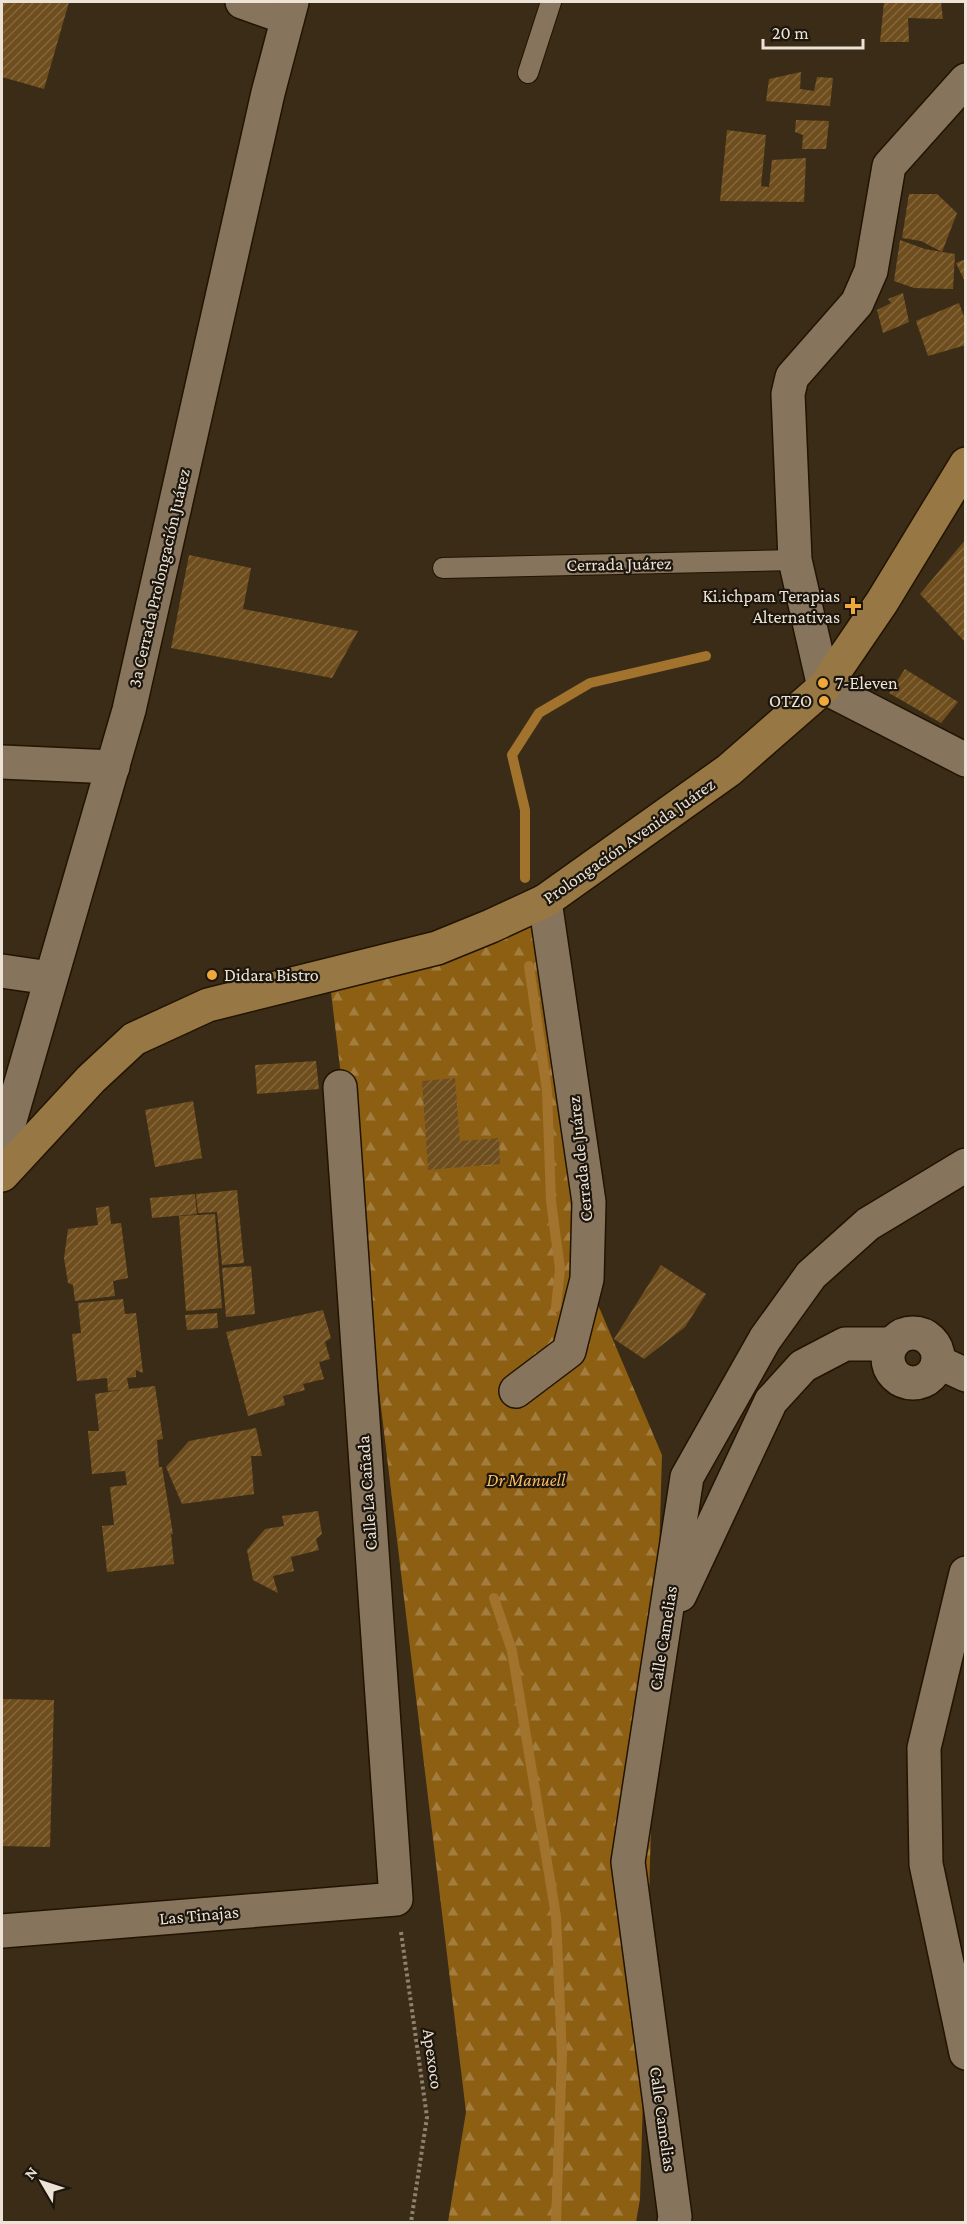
<svg xmlns="http://www.w3.org/2000/svg" width="967" height="2224" viewBox="0 0 967 2224" font-family="'Crimson Pro',serif">
	<defs>
		<pattern id="forest-firs" width="22" height="20" patternUnits="userSpaceOnUse" patternTransform="scale(1.5)"><rect width="22" height="20" fill="#8d5f13"/><path d="M5 1l3.5 6h-7zM16 11l3.5 6h-7z" fill="#a37d40"/></pattern>
		<pattern id="building-hatch" width="6" height="6" patternUnits="userSpaceOnUse" patternTransform="scale(1.5)"><rect width="6" height="6" fill="#6f4e1e"/><path d="M-1 1l2-2M0 6l6-6M5 7l2-2" fill="none" stroke="#84673e"/></pattern>
	</defs>
	<rect width="100%" height="100%" fill="#3b2c17"/>
	<!-- forest -->
	<polygon fill="url(#forest-firs)" points="545,901 587,1279 662,1455 640,2199 636,2222 448,2222 466,2112 329,976"/>
	<g fill="none" stroke-linecap="round" stroke-linejoin="round">
		<!-- stream -->
		<g stroke="#a1732d" stroke-width="10">
			<polyline points="525,878 525,810 512,755 539,713 590,683 706,656"/>
			<polyline points="529,966 547,1091 551,1201 560,1269 556,1307"/>
			<polyline points="494,1598 512,1651 556,1916 562,2055 556,2222"/>
		</g>
	</g>
	<!-- building -->
	<g fill="url(#building-hatch)">
		<polygon points="2,2 69,2 44,89 2,77"/>
		<polygon points="884,2 941,2 943,19 908,18 909,42 880,42"/>
		<polygon points="801,72 800,89 814,91 817,77 833,78 830,106 766,101 769,79"/>
		<polygon points="796,120 829,121 826,149 802,149 803,135 795,132"/>
		<polygon points="727,130 766,135 761,186 769,187 772,160 806,158 804,202 720,201"/>
		<polygon points="909,194 937,194 957,213 942,252 955,254 953,289 914,288 894,281 900,240 925,249 942,252 921,241 902,238"/>
		<polygon points="966,259 966,284 956,263"/>
		<polygon points="903,293 909,322 883,333 877,310 891,303 888,299"/>
		<polygon points="959,303 966,322 966,345 928,356 916,321"/>
		<polygon points="966,539 966,643 920,594"/>
		<polygon points="189,555 251,568 243,609 358,631 332,678 171,648"/>
		<polygon points="905,669 958,702 941,723 889,693"/>
		<polygon points="316,1061 319,1089 257,1094 255,1065"/>
		<polygon points="455,1078 460,1141 499,1138 500,1164 428,1170 422,1081"/>
		<polygon points="193,1101 202,1158 155,1167 145,1110"/>
		<polygon points="237,1190 244,1263 222,1265 217,1212 198,1213 196,1194"/>
		<polygon points="195,1194 197,1214 152,1218 150,1198"/>
		<polygon points="109,1206 111,1224 121,1223 128,1278 113,1281 115,1296 75,1301 73,1285 68,1283 64,1258 68,1229 98,1225 96,1208"/>
		<polygon points="215,1214 222,1308 186,1311 179,1216"/>
		<polygon points="661,1265 706,1294 685,1327 644,1359 614,1339"/>
		<polygon points="251,1266 255,1314 226,1317 222,1268"/>
		<polygon points="123,1299 125,1314 136,1313 143,1373 136,1370 136,1377 127,1378 129,1389 155,1386 163,1439 157,1440 159,1467 162,1467 173,1534 171,1534 174,1564 107,1572 102,1526 114,1525 110,1487 127,1485 125,1471 92,1474 88,1431 99,1431 95,1394 121,1390 108,1391 107,1378 77,1381 72,1334 81,1333 78,1303"/>
		<polygon points="323,1310 331,1338 325,1342 330,1359 319,1362 324,1379 303,1384 305,1390 283,1396 285,1405 248,1416 226,1332"/>
		<polygon points="217,1313 218,1328 187,1330 185,1315"/>
		<polygon points="256,1428 262,1456 251,1456 254,1494 182,1504 166,1467 189,1441"/>
		<polygon points="318,1511 322,1534 316,1539 319,1550 291,1557 294,1571 273,1576 278,1593 253,1580 247,1550 265,1529 284,1526 282,1516"/>
		<polygon points="2,1699 54,1700 50,1847 2,1846"/>
	</g>
	<g fill="none" stroke-linecap="round" stroke-linejoin="round">
		<defs>
			<g id="lane">
				<polyline points="528,73 551,2"/>
				<polyline points="443,568 795,560"/>
			</g>
			<g id="street">
				<polyline points="242,2 287,18"/>
				<polyline points="966,80 889,166 871,271 857,303 792,377 788,394 795,560 824,687 966,760"/>
				<polyline points="2,762 113,767"/>
				<polyline points="2,971 50,978"/>
				<polyline points="2,1148 129,710 268,93 292,2"/>
				<circle cx="913" cy="1358" r="25"/>
				<polyline points="938,1362 966,1375"/>
				<polyline points="516,1391 569,1351 587,1279 589,1202 545,901"/>
				<polyline points="966,1573 924,1748 926,1864 966,2053"/>
				<polyline points="680,1595 771,1401 803,1366 845,1344 892,1344"/>
				<polyline points="2,1931 396,1899 340,1087"/>
				<polyline points="674,2222 675,2217 628,1862 687,1477 765,1339 811,1275 868,1224 966,1165"/>
			</g>
			<polyline id="secondary" points="2,1175 91,1079 134,1039 208,1005 437,948 491,926 545,901 729,770 824,687 882,602 966,464"/>
		</defs>
		<!-- lane casing -->
		<use href="#lane" stroke="#221401" stroke-width="22"/>
		<!-- street casing -->
		<use href="#street" stroke="#221401" stroke-width="36"/>
		<!-- secondary casing -->
		<use href="#secondary" stroke="#221401" stroke-width="36"/>
		<!-- path -->
		<polyline stroke="#8d816f" stroke-width="4" stroke-dasharray="3 3" stroke-linecap="butt" points="401,1932 427,2117 411,2222"/>
		<!-- lane -->
		<use href="#lane" stroke="#86745d" stroke-width="20"/>
		<!-- street -->
		<use href="#street" stroke="#86745d" stroke-width="33"/>
		<!-- secondary -->
		<use href="#secondary" stroke="#977845" stroke-width="33"/>
	</g>
	<!-- markers -->
	<g fill="#eea83c" stroke="#1d160d" stroke-width="2">
		<path d="M850 597h6v6h6v6h-6v6h-6v-6h-6v-6h6z"/>
		<circle cx="823" cy="683" r="6"/>
		<circle cx="824" cy="701" r="6"/>
		<circle cx="212" cy="975" r="6"/>
	</g>
	<g text-anchor="middle" dominant-baseline="central" stroke-width="4.5" stroke-linejoin="round" paint-order="stroke">
		<!-- street labels -->
		<g font-size="18" fill="#ece2d5" stroke="#1d160d">
			<text transform="translate(619 564) rotate(-1)">Cerrada Juárez</text>
			<text transform="translate(159 578) rotate(-77)">3a Cerrada Prolongación Juárez</text>
			<text transform="translate(629 841) rotate(-35)">Prolongación Avenida Juárez</text>
			<text transform="translate(580 1159) rotate(-96)">Cerrada de Juárez</text>
			<text transform="translate(367 1493) rotate(-94)">Calle La Cañada</text>
			<text transform="translate(663 1638) rotate(-81)">Calle Camelias</text>
			<text transform="translate(199 1915) rotate(-5)">Las Tinajas</text>
			<text transform="translate(433 2059) rotate(82)">Apexoco</text>
			<text transform="translate(663 2119) rotate(82)">Calle Camelias</text>
		</g>
		<!-- poi labels -->
		<g font-size="18" fill="#ece2d5" stroke="#1d160d" text-anchor="end">
			<text x="840" y="596">Ki.ichpam Terapias<tspan x="840" dy="21">Alternativas</tspan></text>
			<text x="835" y="683" text-anchor="start">7-Eleven</text>
			<text x="812" y="701">OTZO</text>
			<text x="224" y="975" text-anchor="start">Didara Bistro</text>
		</g>
		<!-- park labels -->
		<g font-size="18" font-style="italic" fill="#fbbc64" stroke="#1d160d">
			<text x="526" y="1480">Dr Manuell</text>
		</g>
	</g>
	<!-- border -->
	<rect width="967" height="2224" fill="none" stroke="#ece2d5" stroke-width="6"/>
	<!-- north arrow -->
	<g transform="translate(42 2182) rotate(309)" stroke="#1d160d" stroke-width="4.5" paint-order="stroke">
	<path d="M0-4.5L10 22L0 15L-10 22Z" fill="#ece2d5"/>
	<text y="-9" font-size="16" font-weight="bold" text-anchor="middle" fill="#ece2d5">N</text>
	</g>
	<!-- scale -->
	<path d="M763 39v9h100v-9" fill="none" stroke="#ece2d5" stroke-width="3"/>
	<text x="772" y="39" font-size="18" fill="#ece2d5" stroke="#1d160d" stroke-width="4.5" paint-order="stroke">20 m</text>
</svg>
